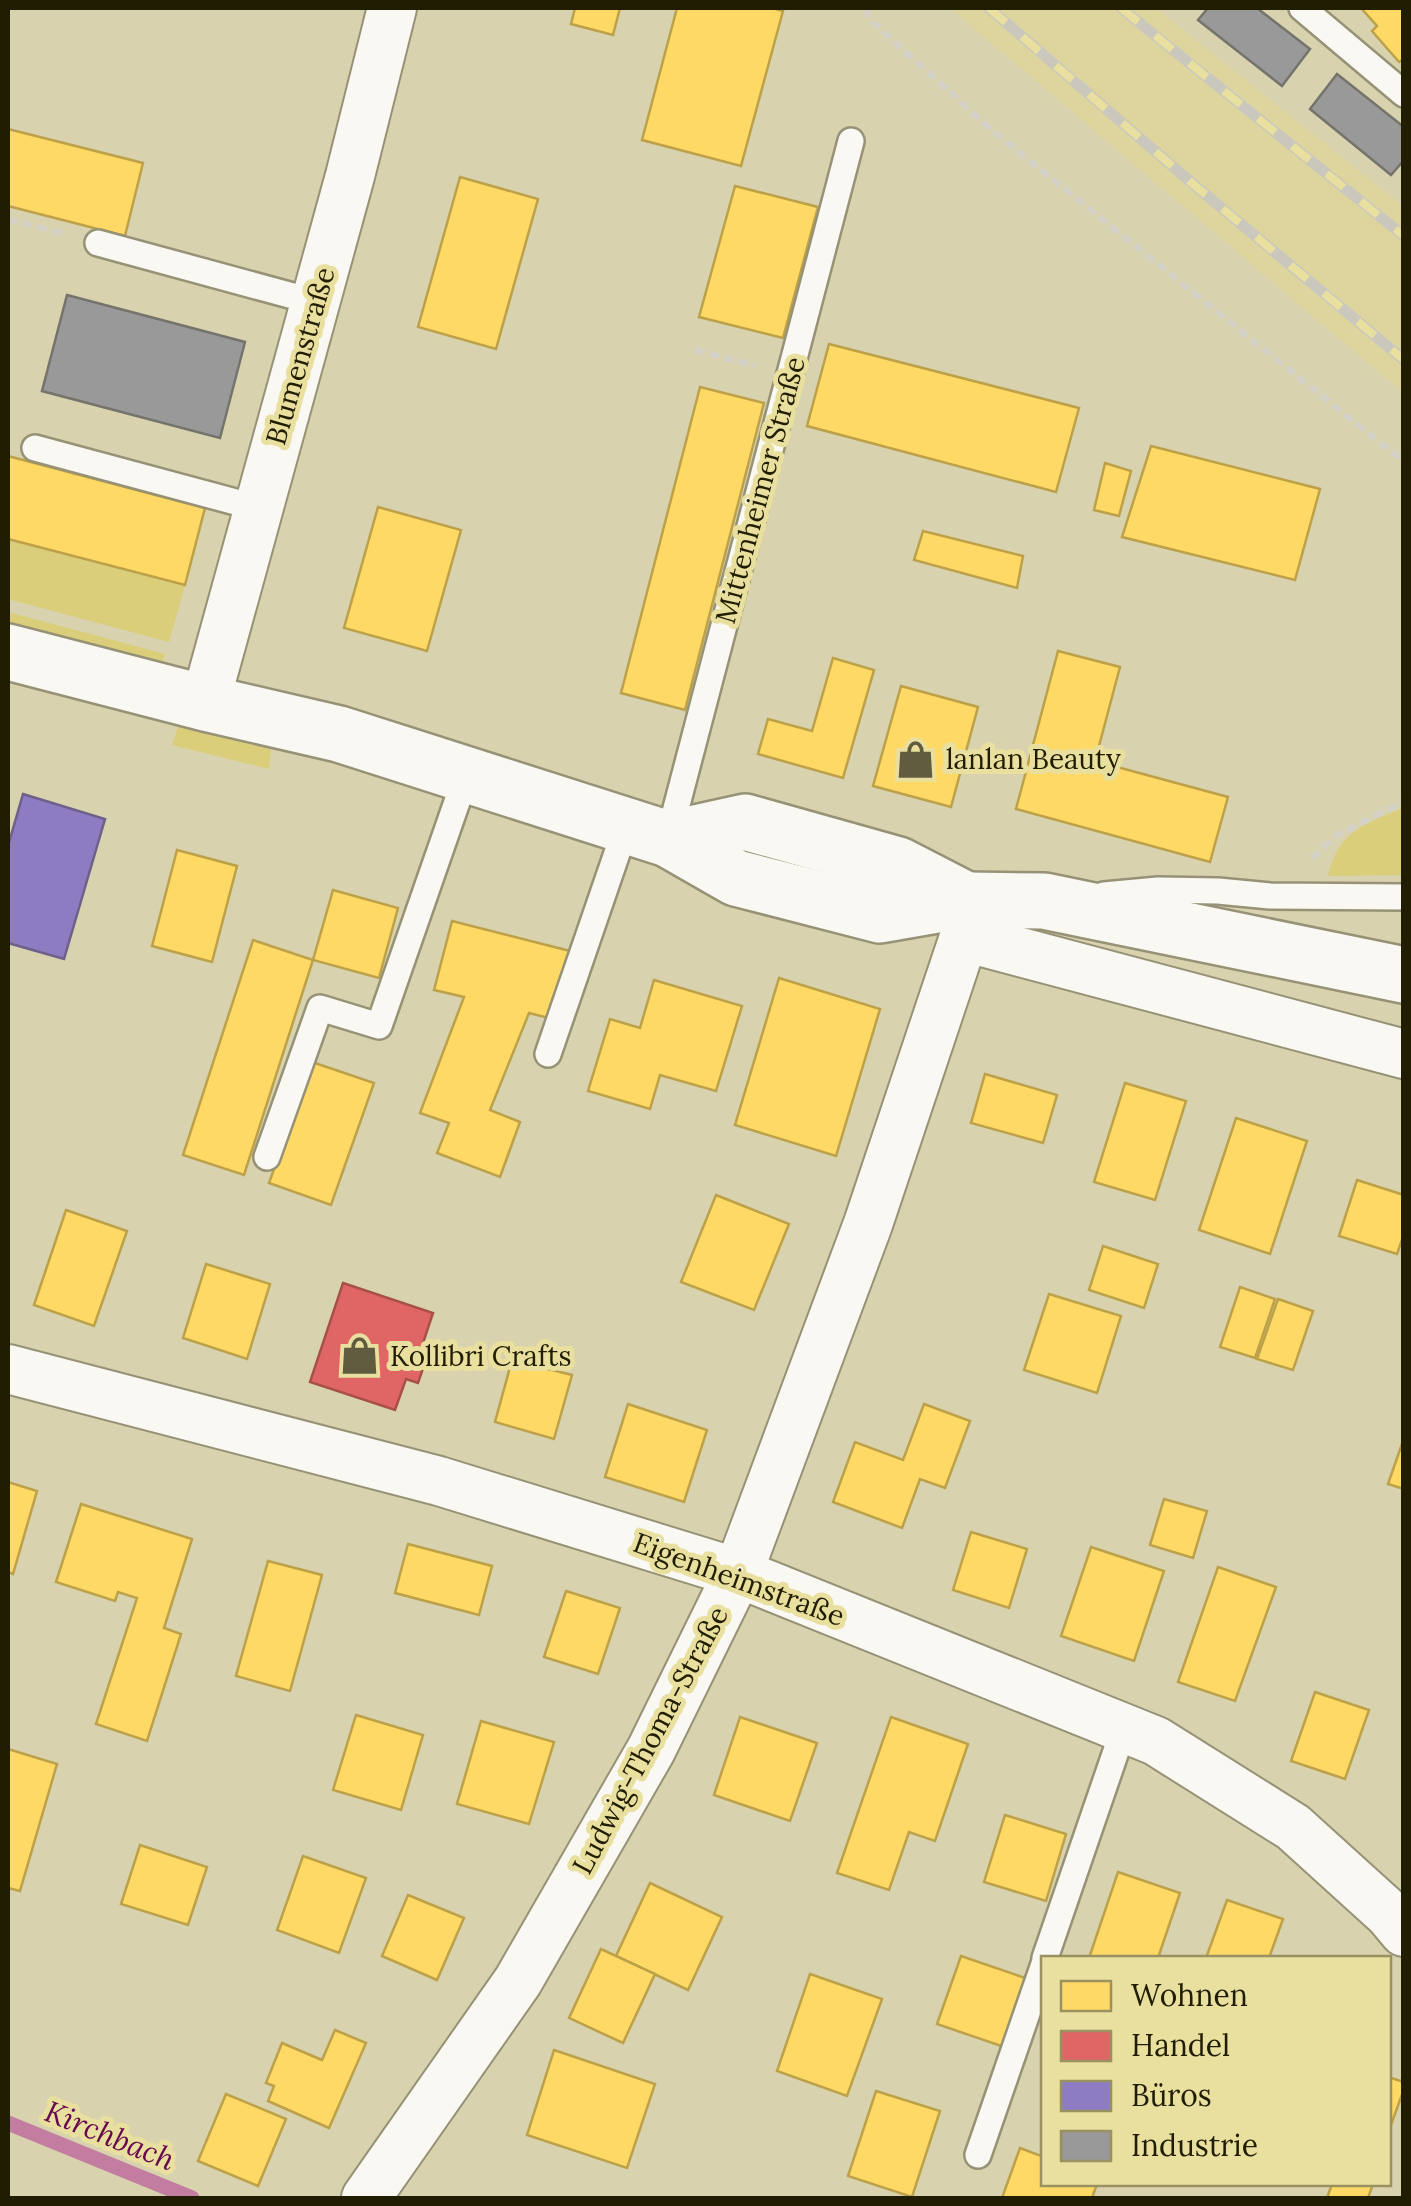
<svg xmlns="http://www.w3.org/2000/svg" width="1411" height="2206" viewBox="0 0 1411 2206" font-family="Lora,serif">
	<rect width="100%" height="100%" fill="#d8d2af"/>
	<!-- built -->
	<polygon fill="#ded59e" points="950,8 1156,8 1403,206 1403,393"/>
	<!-- green -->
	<g fill="#dace7b">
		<polygon points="8,539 185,585 169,642 8,599"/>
		<polygon points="8,612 165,654 162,664 8,623"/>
		<polygon points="180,721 261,737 271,750 269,769 172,745"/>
		<path d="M1403,808v67l-75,1c10,-45 37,-52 75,-68z"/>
	</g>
	<!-- homes -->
	<g fill="#ffd966" stroke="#bca148" stroke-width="2.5">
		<polygon points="575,8 620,8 613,35 571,24"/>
		<polygon points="677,8 772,8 783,11 741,166 642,140"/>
		<polygon points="1361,8 1404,8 1404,59 1399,62 1372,31 1377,26"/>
		<polygon points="8,129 143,163 125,236 8,206"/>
		<polygon points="460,177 538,199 496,349 418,327"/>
		<polygon points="735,186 818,207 783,338 699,317"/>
		<polygon points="829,344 1079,408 1056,492 807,426"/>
		<polygon points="700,387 764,403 685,710 621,693"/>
		<polygon points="1151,446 1320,489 1295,580 1122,537"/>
		<polygon points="8,456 205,508 185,585 8,539"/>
		<polygon points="1105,463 1131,471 1119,516 1094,510"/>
		<polygon points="378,507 461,530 427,651 344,628"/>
		<polygon points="923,531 1023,556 1017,588 914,560"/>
		<polygon points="1058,651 1120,667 1095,761 1228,797 1210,862 1016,809"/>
		<polygon points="833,658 874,670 843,778 758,754 768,719 812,731"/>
		<polygon points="901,686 978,707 951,807 873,786"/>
		<polygon points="177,850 237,866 212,962 152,946"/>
		<polygon points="333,890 398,908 379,978 313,960"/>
		<polygon points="452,921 570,951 553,1019 529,1013 490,1110 520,1122 500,1177 437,1153 449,1123 420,1113 464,997 434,990"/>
		<polygon points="253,940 313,960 244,1175 183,1155"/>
		<polygon points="779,978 880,1009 836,1156 735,1125"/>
		<polygon points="654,980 742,1006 716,1091 660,1075 650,1109 588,1091 610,1019 640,1028"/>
		<polygon points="312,1062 374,1083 331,1205 269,1183"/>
		<polygon points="985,1074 1057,1095 1043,1143 971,1123"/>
		<polygon points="1125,1083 1186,1101 1155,1200 1094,1182"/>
		<polygon points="1236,1118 1307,1141 1270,1254 1199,1230"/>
		<polygon points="1357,1180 1404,1195 1404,1234 1397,1254 1339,1236"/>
		<polygon points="716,1195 789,1224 754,1310 681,1282"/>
		<polygon points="66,1210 127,1231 94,1326 34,1305"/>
		<polygon points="1103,1246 1158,1264 1144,1308 1089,1290"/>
		<polygon points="206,1264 270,1284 247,1359 183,1338"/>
		<polygon points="1240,1287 1275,1299 1255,1358 1220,1347"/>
		<polygon points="1049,1294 1121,1316 1097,1393 1024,1370"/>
		<polygon points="1278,1299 1313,1311 1293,1370 1257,1359"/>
		<polygon points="512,1360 572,1375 554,1439 495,1422"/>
		<polygon points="628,1404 707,1430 684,1502 605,1477"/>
		<polygon points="924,1404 970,1421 945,1488 920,1479 902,1528 833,1502 855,1442 903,1460"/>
		<polygon points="1404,1438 1404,1489 1388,1484"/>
		<polygon points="8,1482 37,1491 13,1574 8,1572"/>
		<polygon points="1164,1499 1207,1511 1193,1558 1150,1545"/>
		<polygon points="81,1504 192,1539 164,1628 181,1634 147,1741 96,1724 137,1598 118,1592 115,1601 56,1582"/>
		<polygon points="971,1532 1027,1549 1009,1608 953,1590"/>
		<polygon points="408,1544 492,1566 479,1615 395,1593"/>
		<polygon points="1091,1547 1164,1571 1134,1661 1061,1636"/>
		<polygon points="268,1561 322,1575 290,1691 236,1676"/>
		<polygon points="1218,1567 1276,1587 1235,1701 1178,1682"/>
		<polygon points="566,1591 620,1608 598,1674 544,1657"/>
		<polygon points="1315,1692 1369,1710 1345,1779 1291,1761"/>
		<polygon points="356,1715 423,1735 401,1810 333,1790"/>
		<polygon points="740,1717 817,1743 790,1821 714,1795"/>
		<polygon points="891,1717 968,1744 935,1841 909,1832 889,1890 837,1873"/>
		<polygon points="481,1721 554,1742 529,1824 457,1804"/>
		<polygon points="8,1749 57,1764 20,1891 8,1888"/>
		<polygon points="1005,1815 1066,1834 1046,1901 984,1882"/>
		<polygon points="140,1845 207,1867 188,1925 121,1904"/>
		<polygon points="303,1856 366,1878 339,1953 277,1930"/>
		<polygon points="1118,1872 1180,1893 1158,1958 1089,1958"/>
		<polygon points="650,1883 722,1917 688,1990 616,1956"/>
		<polygon points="408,1895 464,1918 437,1980 382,1956"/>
		<polygon points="1227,1900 1283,1919 1269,1958 1206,1958"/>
		<polygon points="601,1949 655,1974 623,2043 569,2018"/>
		<polygon points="961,1956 1031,1980 1007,2048 937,2024"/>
		<polygon points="810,1974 882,1999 847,2096 777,2071"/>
		<polygon points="335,2030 366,2043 329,2128 268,2101 274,2086 266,2083 282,2043 322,2060"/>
		<polygon points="554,2050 655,2084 627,2168 527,2135"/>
		<polygon points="1388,2077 1404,2082 1404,2089 1388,2133"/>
		<polygon points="876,2091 940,2111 912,2197 848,2176"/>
		<polygon points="226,2094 286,2119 258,2186 198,2161"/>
		<polygon points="1020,2148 1044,2157 1044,2184 1097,2184 1092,2198 1002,2198"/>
		<polygon points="1332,2184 1373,2184 1368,2198 1327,2198"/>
	</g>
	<!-- shops -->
	<polygon fill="#e06666" stroke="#a75048" stroke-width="2.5" points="343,1283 433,1313 423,1343 431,1345 418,1383 406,1379 395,1410 310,1382"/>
	<!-- offices -->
	<polygon fill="#8e7cc3" stroke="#6d6089" stroke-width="2.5" points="23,794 105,819 64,959 8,943 8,846"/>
	<!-- industry -->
	<g fill="#999" stroke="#75746c" stroke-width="2.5">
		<polygon points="1208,8 1257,8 1310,49 1282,86 1198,20"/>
		<polygon points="1337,74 1404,127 1404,160 1391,175 1310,109"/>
		<polygon points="67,295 245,342 220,438 42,391"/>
	</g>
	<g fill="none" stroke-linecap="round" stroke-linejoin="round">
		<!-- stream -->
		<polyline stroke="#c27da0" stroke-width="15" points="8,2123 192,2198"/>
		<defs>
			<g id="lane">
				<polyline points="1302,8 1404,94"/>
				<polyline points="98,243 315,302"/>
				<polyline points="35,448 258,508"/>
				<polyline points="668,839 851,141"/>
				<polyline points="1104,895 1158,890 1218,891 1270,896 1404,897"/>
				<polyline points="548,1054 626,827"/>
				<polyline points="267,1157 320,1008 379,1026 466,776"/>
				<polyline points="1045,1958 1124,1728"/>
				<polyline points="978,2155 1044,1964"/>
			</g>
			<g id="street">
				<polyline points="205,703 350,176 392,8"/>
				<polyline points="964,937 1404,1054"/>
				<polyline points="8,1369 439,1481 738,1573 1156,1741 1293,1827 1389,1914 1404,1932"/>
				<polyline points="366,2198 518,1981 651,1750 738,1573 868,1224 964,937 966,900"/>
			</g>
			<g id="secondary">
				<polyline points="8,652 205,703 339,734 668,839 736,878 880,915 966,900 1044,901 1404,975"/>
				<polyline points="668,839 745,822 898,865 966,900"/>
			</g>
		</defs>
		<!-- lane casing -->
		<use href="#lane" stroke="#979276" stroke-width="30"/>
		<!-- street casing -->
		<use href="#street" stroke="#979276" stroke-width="52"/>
		<!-- secondary casing -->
		<use href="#secondary" stroke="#979276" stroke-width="60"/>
		<!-- path -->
		<g stroke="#d4d2c7" stroke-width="6" stroke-dasharray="10 5" stroke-linecap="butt">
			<polyline points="866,8 869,19 994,132 1404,462"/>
			<polyline points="8,219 64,234"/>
			<polyline points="695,350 756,366"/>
			<polyline points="1312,858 1336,836 1404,801"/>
		</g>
		<!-- lane -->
		<use href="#lane" stroke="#f9f8f3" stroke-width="25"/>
		<!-- street -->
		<use href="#street" stroke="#f9f8f3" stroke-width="48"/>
		<!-- secondary -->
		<use href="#secondary" stroke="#f9f8f3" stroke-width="55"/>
		<defs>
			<g id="rail">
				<polyline points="989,8 1193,184 1404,360"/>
				<polyline points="1121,8 1404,236"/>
			</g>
		</defs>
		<!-- rail casing -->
		<use href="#rail" stroke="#cac8bd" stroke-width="11"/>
		<!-- rail -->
		<use href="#rail" stroke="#e9df9e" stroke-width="8" stroke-dasharray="22" stroke-linecap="butt"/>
	</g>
	<!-- icons -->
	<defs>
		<symbol id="shop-bare" viewBox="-9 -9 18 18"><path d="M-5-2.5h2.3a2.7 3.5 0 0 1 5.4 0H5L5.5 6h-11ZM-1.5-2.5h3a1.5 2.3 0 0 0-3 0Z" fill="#615c3f" stroke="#e9df9e" stroke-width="2.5" paint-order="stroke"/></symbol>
	</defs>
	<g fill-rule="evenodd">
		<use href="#shop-bare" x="888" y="732" width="55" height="55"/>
		<use href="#shop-bare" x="332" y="1328" width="55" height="55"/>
	</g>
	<g text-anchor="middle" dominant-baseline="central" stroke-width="10" stroke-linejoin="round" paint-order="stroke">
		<!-- street labels -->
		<g font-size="28" fill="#211d03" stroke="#e9df9e">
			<text transform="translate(300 356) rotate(-74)">Blumenstraße</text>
			<text transform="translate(760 490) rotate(-75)">Mittenheimer Straße</text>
			<text transform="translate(739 1579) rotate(20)">Eigenheimstraße</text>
			<text transform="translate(650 1740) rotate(-62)">Ludwig-Thoma-Straße</text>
		</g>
		<!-- poi labels -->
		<g font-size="28" fill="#211d03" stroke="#e9df9e" text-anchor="start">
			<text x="946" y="759">lanlan Beauty</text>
			<text x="390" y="1356">Kollibri Crafts</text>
		</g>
		<!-- water labels -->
		<g font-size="30" font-style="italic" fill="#650a4f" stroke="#e9df9e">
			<text transform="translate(110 2135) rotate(22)">Kirchbach</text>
		</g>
	</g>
	<!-- border -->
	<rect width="1411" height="2206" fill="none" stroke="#211d03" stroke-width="20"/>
	<!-- legend -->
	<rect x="1041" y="1956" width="350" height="230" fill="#e9df9e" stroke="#999160" stroke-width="2.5"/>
	<rect x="1061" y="1981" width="50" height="30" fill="#ffd966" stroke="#999160" stroke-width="2.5"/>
	<text x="1131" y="2006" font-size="30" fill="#211d03">Wohnen</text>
	<rect x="1061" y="2031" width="50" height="30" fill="#e06666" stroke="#999160" stroke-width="2.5"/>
	<text x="1131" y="2056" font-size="30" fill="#211d03">Handel</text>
	<rect x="1061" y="2081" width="50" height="30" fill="#8e7cc3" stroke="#999160" stroke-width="2.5"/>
	<text x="1131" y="2106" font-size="30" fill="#211d03">Büros</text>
	<rect x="1061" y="2131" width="50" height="30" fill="#999999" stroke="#999160" stroke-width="2.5"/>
	<text x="1131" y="2156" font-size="30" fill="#211d03">Industrie</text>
</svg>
